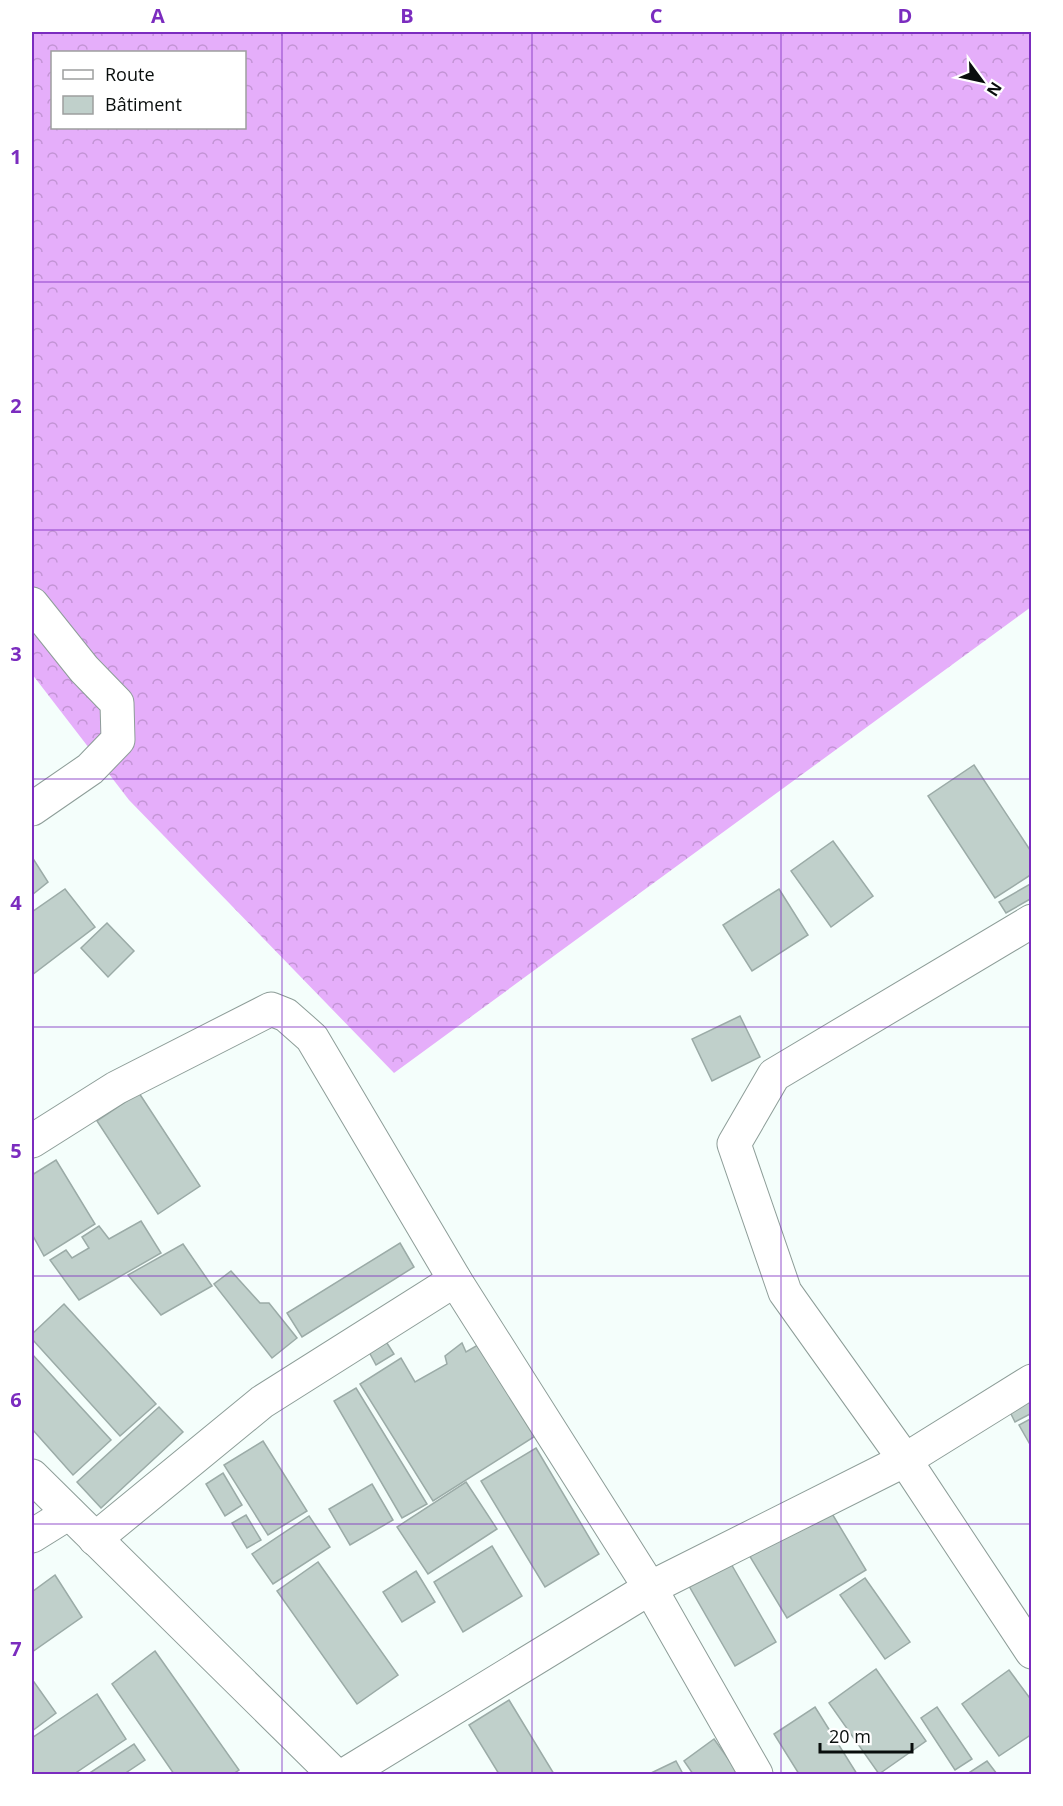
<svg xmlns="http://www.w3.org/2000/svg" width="1063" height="1806" viewBox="0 0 1063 1806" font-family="'Open Sans',sans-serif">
	<defs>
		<pattern id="forest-crowns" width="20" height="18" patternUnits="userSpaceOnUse" patternTransform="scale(1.5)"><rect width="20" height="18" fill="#e5aefa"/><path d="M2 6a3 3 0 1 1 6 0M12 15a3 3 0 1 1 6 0" fill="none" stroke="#c394d5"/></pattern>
	</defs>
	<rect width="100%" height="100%" fill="#f4fefb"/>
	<!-- forest -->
	<path fill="url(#forest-crowns)" fill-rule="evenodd" d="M32,32h999v575l-637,466 -265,-273 -97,-126zM52,52h192v76h-192z"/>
	<!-- building -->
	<g fill="#c0d0cb" stroke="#9baba7" stroke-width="1.5">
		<polygon points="974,765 1032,853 1032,874 995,898 928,796"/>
		<polygon points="833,841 873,896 831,927 791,871"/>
		<polygon points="32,857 48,882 32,895"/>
		<polygon points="1032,883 1032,898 1006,913 999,902"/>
		<polygon points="65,889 95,927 32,975 32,912"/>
		<polygon points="779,889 808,935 752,971 723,925"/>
		<polygon points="107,923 134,951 108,977 81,948"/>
		<polygon points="740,1016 760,1057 712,1081 692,1039"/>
		<polygon points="139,1093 200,1186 158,1214 97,1121"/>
		<polygon points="56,1160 95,1224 44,1256 32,1234 32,1175"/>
		<polygon points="141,1221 161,1253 79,1300 50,1260 66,1250 72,1258 89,1248 82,1237 99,1226 109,1239"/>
		<polygon points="400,1243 414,1267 302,1337 287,1313"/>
		<polygon points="183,1244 212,1286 161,1315 128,1275"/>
		<polygon points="231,1271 260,1303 269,1303 297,1338 272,1358 214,1284"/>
		<polygon points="64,1304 156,1404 120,1436 32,1339 32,1334"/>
		<polygon points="385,1340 394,1354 376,1365 368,1350"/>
		<polygon points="483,1342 540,1433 433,1501 360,1384 401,1358 415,1382 447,1364 445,1356 462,1343 466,1352"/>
		<polygon points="32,1354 111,1440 73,1475 32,1429"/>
		<polygon points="1032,1384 1032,1413 1015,1422 1004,1400"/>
		<polygon points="356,1388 427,1504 402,1518 334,1401"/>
		<polygon points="159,1407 183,1432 101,1508 77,1482"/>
		<polygon points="1032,1418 1032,1448 1019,1425"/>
		<polygon points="263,1441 307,1511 268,1535 224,1465"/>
		<polygon points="536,1448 599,1554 545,1587 481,1481"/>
		<polygon points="223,1473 242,1505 225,1516 206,1484"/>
		<polygon points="466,1482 497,1529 428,1574 397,1527"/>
		<polygon points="372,1484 393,1520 350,1545 329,1509"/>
		<polygon points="828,1507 866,1570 787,1618 749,1555"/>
		<polygon points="246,1515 261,1540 247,1548 232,1523"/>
		<polygon points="309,1516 330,1547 273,1584 252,1554"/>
		<polygon points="492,1546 522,1596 463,1632 434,1582"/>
		<polygon points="318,1562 398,1675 357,1704 277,1591"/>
		<polygon points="730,1562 776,1642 735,1666 689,1586"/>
		<polygon points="416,1571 435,1602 402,1622 383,1592"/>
		<polygon points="55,1575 82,1617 32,1652 32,1592"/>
		<polygon points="865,1578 910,1642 885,1659 840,1595"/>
		<polygon points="155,1651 239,1770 233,1774 174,1774 112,1684"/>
		<polygon points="876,1669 926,1741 879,1774 829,1703"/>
		<polygon points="1009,1670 1032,1701 1032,1734 999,1756 962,1704"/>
		<polygon points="34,1682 56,1713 32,1731 32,1683"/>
		<polygon points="97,1694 126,1739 74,1774 32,1774 32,1738"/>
		<polygon points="509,1700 554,1774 499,1774 469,1725"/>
		<polygon points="815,1707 857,1774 799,1774 774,1734"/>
		<polygon points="937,1707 972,1759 955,1770 921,1718"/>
		<polygon points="714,1739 739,1774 693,1774 684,1761"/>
		<polygon points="134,1744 145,1760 124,1774 88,1774"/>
		<polygon points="676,1761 683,1774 649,1774"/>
		<polygon points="987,1761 997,1774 967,1774"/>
	</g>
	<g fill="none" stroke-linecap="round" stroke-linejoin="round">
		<defs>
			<g id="minor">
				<polyline points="32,604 84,669 117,703 118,740 90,769 32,809"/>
				<polyline points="1032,921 774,1075 734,1144 785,1292 905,1460 1032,1652"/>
				<polyline points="32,1141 116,1088 271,1009 286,1015 312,1038 455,1280 650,1588 756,1774"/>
				<polyline points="32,1476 334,1774"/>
				<polyline points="32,1536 69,1513"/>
				<polyline points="95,1539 262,1402 455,1280"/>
				<polyline points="346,1774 650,1588 905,1460 1032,1381"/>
			</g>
		</defs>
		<!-- minor casing -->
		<use href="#minor" stroke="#8d9d98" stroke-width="35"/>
		<!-- minor -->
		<use href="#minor" stroke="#fff" stroke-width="33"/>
	</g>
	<!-- grid -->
	<path fill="none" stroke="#7b2cbf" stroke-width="1.5" stroke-opacity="0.55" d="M282,32v1742M532,32v1742M781,32v1742M32,282h1000M32,530h1000M32,779h1000M32,1027h1000M32,1276h1000M32,1524h1000"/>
	<!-- border -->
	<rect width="1063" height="1806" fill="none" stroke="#ffffff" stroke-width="66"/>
	<!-- legend -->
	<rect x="51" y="51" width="195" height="78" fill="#ffffff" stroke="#9d9f9e" stroke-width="1.5"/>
	<rect x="63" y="70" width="30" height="9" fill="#ffffff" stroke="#9d9f9e" stroke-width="1.5"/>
	<text x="105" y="81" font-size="18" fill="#090e0d">Route</text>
	<rect x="63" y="96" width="30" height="18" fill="#c0d0cb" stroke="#9d9f9e" stroke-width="1.5"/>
	<text x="105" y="111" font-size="18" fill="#090e0d">Bâtiment</text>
	<!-- north arrow -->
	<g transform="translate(982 81) rotate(123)" stroke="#ffffff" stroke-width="4.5" paint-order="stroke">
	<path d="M0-4.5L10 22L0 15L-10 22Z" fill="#090e0d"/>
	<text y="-9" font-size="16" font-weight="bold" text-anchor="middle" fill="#090e0d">N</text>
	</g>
	<!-- scale -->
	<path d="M820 1743v9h92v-9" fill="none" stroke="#090e0d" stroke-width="3"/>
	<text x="829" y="1743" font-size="18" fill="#090e0d" stroke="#ffffff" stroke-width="4.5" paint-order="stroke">20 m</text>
	<rect x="33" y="33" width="997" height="1740" fill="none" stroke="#7b2cbf" stroke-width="2"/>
	<g font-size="20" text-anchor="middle" font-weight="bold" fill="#7b2cbf">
		<text x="158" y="23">A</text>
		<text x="407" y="23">B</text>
		<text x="656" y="23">C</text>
		<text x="905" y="23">D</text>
		<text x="16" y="164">1</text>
		<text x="16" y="413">2</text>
		<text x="16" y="661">3</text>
		<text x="16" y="910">4</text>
		<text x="16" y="1158">5</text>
		<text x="16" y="1407">6</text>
		<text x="16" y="1656">7</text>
	</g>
</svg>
